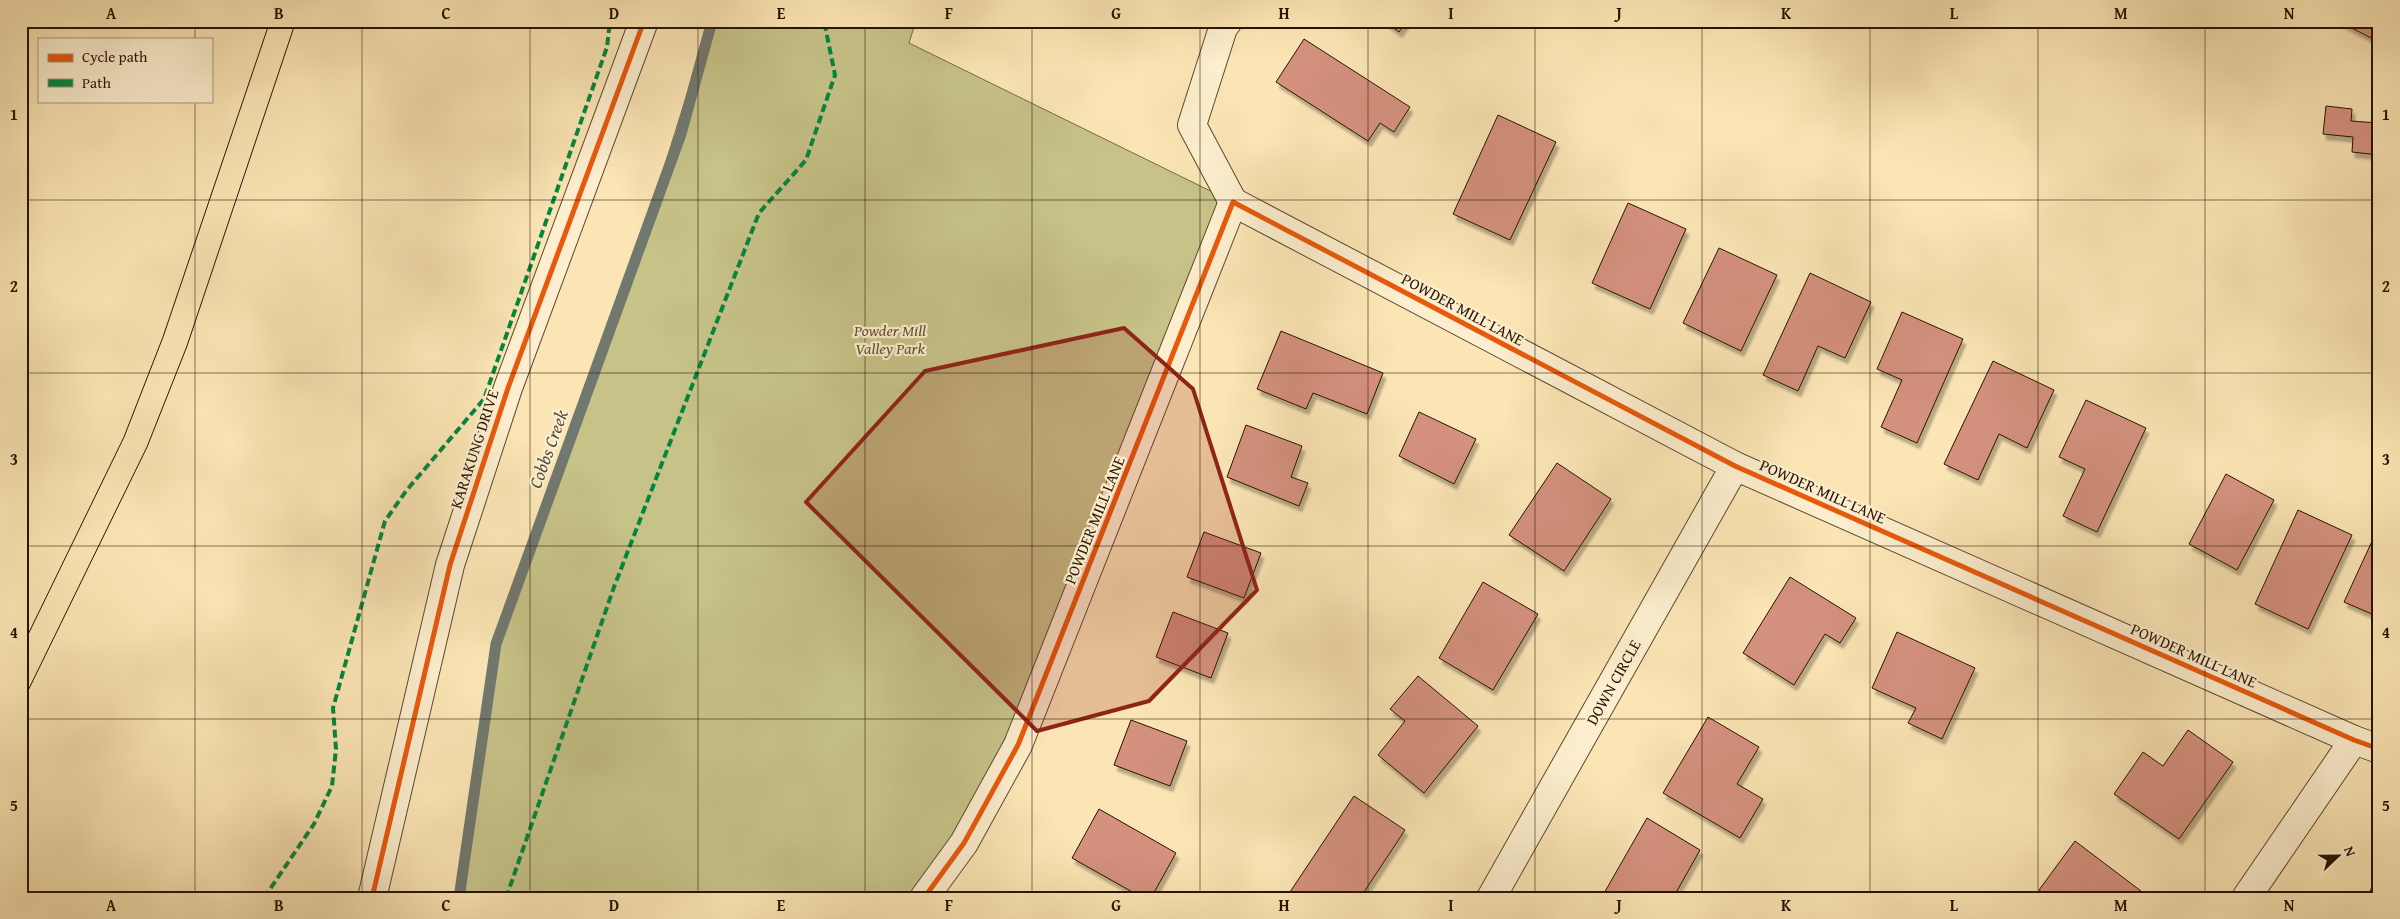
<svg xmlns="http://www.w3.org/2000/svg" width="2400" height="919" viewBox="0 0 2400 919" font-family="'Gentium Book Plus',serif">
	<defs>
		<filter id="shadow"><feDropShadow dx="3" dy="5.5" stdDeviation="1" flood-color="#0004"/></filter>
	</defs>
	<rect width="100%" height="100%" fill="#fbe5b4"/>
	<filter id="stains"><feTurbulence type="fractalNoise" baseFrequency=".004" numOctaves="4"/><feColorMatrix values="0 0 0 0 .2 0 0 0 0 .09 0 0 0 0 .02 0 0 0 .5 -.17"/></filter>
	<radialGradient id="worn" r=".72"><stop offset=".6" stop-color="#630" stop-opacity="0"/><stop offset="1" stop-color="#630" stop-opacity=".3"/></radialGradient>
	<!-- green -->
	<polygon fill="#c6c288" stroke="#766a44" points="710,21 916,21 909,43 1233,202 1018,745 924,898 459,898 496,644 639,247"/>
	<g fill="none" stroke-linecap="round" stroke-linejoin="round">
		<!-- stream -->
		<polyline stroke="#71786f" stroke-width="11" points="459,898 496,644 681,134 712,21"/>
	</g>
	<!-- building -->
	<g fill="#d4917e" stroke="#271301" filter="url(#shadow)">
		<polygon points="1384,21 1407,21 1399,32"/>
		<polygon points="2338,21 2379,21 2379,42"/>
		<polygon points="1304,39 1410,107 1394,132 1380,123 1368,141 1276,82"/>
		<polygon points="2326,106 2352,109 2351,121 2379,123 2379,155 2352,152 2353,137 2323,134"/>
		<polygon points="1498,115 1556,142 1510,240 1453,214"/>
		<polygon points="1628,203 1686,229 1650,309 1592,283"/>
		<polygon points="1719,248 1777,275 1741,351 1683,323"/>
		<polygon points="1810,273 1871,302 1845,358 1818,346 1798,391 1763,375"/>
		<polygon points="1902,312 1963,339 1917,443 1881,427 1902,380 1877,369"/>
		<polygon points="1281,331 1383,373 1367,414 1313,393 1306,409 1257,389"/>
		<polygon points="1993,361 2054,390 2027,448 1999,434 1978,480 1944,464"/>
		<polygon points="2086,400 2146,428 2097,532 2063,516 2085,469 2059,457"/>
		<polygon points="1419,412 1476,439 1454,484 1399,456"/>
		<polygon points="1246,425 1302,446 1291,477 1308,483 1299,506 1227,477"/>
		<polygon points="1557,463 1611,499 1564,571 1509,535"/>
		<polygon points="2226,474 2274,500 2237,570 2189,544"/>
		<polygon points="2298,510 2352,535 2308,629 2255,604"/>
		<polygon points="2379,526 2379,617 2344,602"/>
		<polygon points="1204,532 1261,553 1244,598 1187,577"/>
		<polygon points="1790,577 1856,618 1840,643 1825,634 1794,685 1743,653"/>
		<polygon points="1483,582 1538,614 1493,690 1439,658"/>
		<polygon points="1173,612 1228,633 1211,678 1156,657"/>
		<polygon points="1897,632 1975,668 1942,739 1908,723 1916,708 1872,688"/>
		<polygon points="1418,676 1478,726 1424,793 1378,755 1405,721 1390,709"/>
		<polygon points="1708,717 1759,747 1737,784 1763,799 1740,838 1663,793"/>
		<polygon points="1131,720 1187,741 1170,786 1114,765"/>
		<polygon points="2188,730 2233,762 2179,839 2114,794 2143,752 2163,766"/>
		<polygon points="1354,796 1405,830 1360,898 1292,898 1288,895"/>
		<polygon points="1099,809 1176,853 1151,898 1143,898 1072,858"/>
		<polygon points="1647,818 1700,850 1673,898 1608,898 1603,895"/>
		<polygon points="2075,841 2141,891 2135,898 2050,898 2039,890"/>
		<polygon points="2378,868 2379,898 2368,898"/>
	</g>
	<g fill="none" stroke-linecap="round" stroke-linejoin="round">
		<defs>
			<g id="minor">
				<polyline points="1228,21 1223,28 1192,125 1233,202"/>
				<polyline points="1233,202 1735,466 2354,740 2379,749"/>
				<polyline points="924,898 964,843 1018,745 1233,202"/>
				<polyline points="1491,898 1735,466"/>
				<polyline points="2246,898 2354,740"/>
			</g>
			<polyline id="tertiary" points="372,898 450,565 508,388 644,21"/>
		</defs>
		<!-- minor casing -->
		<use href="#minor" stroke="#5c482e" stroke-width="30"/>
		<!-- tertiary casing -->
		<use href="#tertiary" stroke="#5c482e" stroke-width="30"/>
		<!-- minor -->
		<use href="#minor" stroke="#fceece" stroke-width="28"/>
		<!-- tertiary -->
		<use href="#tertiary" stroke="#fceece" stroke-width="28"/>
		<!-- tram -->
		<g stroke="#271301" stroke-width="1">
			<polyline points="21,649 124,437 163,337 270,21"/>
			<polyline points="21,705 147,447 187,346 296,21"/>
		</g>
		<!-- quiet -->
		<g stroke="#00873e" stroke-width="4" stroke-dasharray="8 4" stroke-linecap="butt">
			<polyline points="264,898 314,824 332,786 336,749 333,708 385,521 406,491 484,399 607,47 610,21"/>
			<polyline points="506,898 614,587 759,213 806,160 835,75 824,21"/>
		</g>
		<defs>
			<g id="cycleway">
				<polyline points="372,898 450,565 508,388 644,21"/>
				<polyline points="924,898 964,843 1018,745 1233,202 1735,466 2354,740 2379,749"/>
			</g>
		</defs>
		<!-- cycleway casing -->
		<use href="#cycleway" stroke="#fceece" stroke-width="8"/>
		<!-- cycleway -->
		<use href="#cycleway" stroke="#e8590c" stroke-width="5"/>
	</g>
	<!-- marked area -->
	<path fill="#8f2418" fill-opacity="0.2" stroke="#8f2418" stroke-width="4" stroke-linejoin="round" d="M1124,328l69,61 64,201 -108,111 -112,30 -231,-229 119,-131z"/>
	<!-- grid -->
	<path fill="none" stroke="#271301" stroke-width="1" stroke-opacity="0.55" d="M195,21v18M362,21v877M530,21v877M698,21v877M865,21v877M1032,21v877M1200,21v877M1368,21v877M1535,21v877M1702,21v877M1870,21v877M2038,21v877M2205,21v877M195,101v797M21,200h2358M21,373h2358M21,546h2358M21,719h2358"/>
	<g text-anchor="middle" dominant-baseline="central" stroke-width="4.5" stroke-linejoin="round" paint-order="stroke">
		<!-- street labels -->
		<g font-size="16" fill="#271301" stroke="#fceece">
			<text transform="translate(1463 309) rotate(28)">POWDER MILL LANE</text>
			<text transform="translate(474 449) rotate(-72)">KARAKUNG DRIVE</text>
			<text transform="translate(1823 491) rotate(24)">POWDER MILL LANE</text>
			<text transform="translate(1094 520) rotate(-68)">POWDER MILL LANE</text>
			<text transform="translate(2194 655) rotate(24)">POWDER MILL LANE</text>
			<text transform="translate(1613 682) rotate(-61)">DOWN CIRCLE</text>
		</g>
		<!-- park labels -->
		<g font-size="16" font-style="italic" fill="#5f5030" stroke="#fceece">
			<text x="890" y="330">Powder Mill<tspan x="890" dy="18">Valley Park</tspan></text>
		</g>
		<!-- water labels -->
		<g font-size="18" font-style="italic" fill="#524e41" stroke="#fceece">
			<text transform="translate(548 449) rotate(-70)">Cobbs Creek</text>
		</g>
	</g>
	<!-- margin -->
	<rect width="2400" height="919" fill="none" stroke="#fbe5b4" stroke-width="55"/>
	<!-- legend -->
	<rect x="38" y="38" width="175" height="65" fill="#fceece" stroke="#a7967c"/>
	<rect x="48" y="54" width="25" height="8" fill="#e8590c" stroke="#a7967c"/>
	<text x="82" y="62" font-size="15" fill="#271301">Cycle path</text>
	<rect x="48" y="79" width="25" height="8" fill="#00873e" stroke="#a7967c"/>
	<text x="82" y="88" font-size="15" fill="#271301">Path</text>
	<!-- north arrow -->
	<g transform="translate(2338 856) rotate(68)" stroke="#fceece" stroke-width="4" paint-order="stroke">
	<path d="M0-4L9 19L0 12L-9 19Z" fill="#271301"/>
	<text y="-8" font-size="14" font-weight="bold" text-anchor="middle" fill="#271301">N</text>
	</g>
	<rect x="28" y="28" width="2344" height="864" fill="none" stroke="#271301" stroke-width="2"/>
	<g font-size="16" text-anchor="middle" font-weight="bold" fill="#271301">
		<text x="111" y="19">A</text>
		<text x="279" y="19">B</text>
		<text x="446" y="19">C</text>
		<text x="614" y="19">D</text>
		<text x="781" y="19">E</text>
		<text x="949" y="19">F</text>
		<text x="1116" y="19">G</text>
		<text x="1284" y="19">H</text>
		<text x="1451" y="19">I</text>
		<text x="1619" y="19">J</text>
		<text x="1786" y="19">K</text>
		<text x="1954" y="19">L</text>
		<text x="2121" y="19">M</text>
		<text x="2289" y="19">N</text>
		<text x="14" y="120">1</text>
		<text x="2386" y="120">1</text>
		<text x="14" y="292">2</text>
		<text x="2386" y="292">2</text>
		<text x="14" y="465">3</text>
		<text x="2386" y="465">3</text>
		<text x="14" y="638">4</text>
		<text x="2386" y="638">4</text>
		<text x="14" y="811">5</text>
		<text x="2386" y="811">5</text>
		<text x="111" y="911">A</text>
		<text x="279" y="911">B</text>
		<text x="446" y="911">C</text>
		<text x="614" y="911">D</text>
		<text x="781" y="911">E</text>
		<text x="949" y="911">F</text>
		<text x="1116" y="911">G</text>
		<text x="1284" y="911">H</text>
		<text x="1451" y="911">I</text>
		<text x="1619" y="911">J</text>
		<text x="1786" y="911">K</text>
		<text x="1954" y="911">L</text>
		<text x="2121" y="911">M</text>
		<text x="2289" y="911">N</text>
	</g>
	<rect width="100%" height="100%" filter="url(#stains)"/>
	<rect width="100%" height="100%" fill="url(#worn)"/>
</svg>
